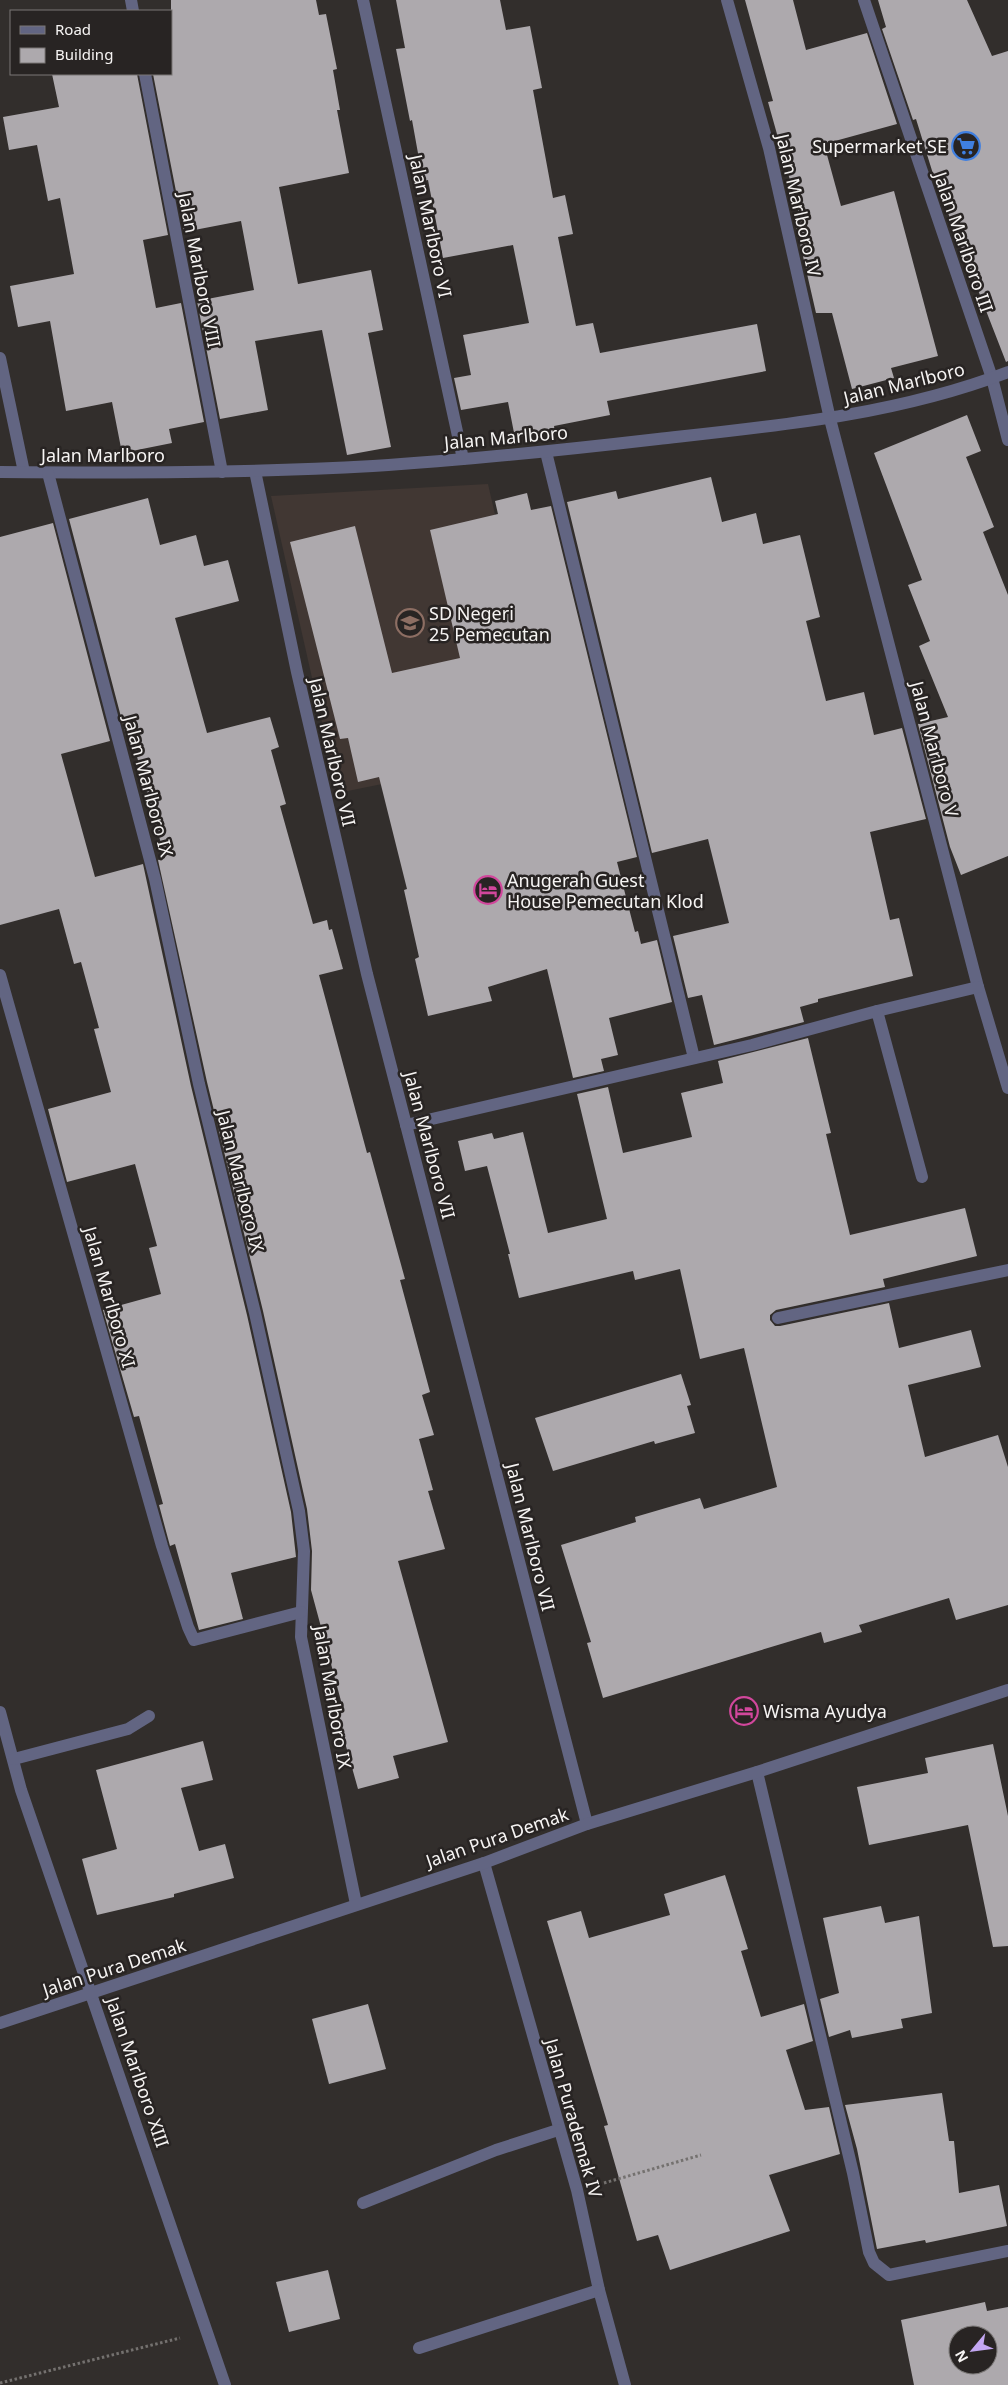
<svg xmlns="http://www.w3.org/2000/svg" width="1008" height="2385" viewBox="0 0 1008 2385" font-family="'Noto Sans',sans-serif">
	<rect width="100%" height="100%" fill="#322e2c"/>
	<!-- built -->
	<polygon fill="#413733" points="488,484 549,750 338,793 271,496"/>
	<!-- building -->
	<g fill="#ada9ad" fill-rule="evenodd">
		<polygon points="171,0 316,0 319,15 326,14 337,69 333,70 340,110 337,110 349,173 279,187 298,284 371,270 383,330 368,333 391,447 347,455 322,330 255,341 268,410 220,419 197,301 254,290 241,221 184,232 153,74 171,74"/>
		<polygon points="396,0 500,0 506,30 530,26 542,88 533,90 553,198 565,195 573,234 558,237 576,326 593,323 600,353 757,324 766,371 607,401 610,415 554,426 555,431 515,438 508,402 461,410 454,378 471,375 463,335 529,323 513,245 443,258 428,180 423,181 412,120 410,121 396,49 405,48"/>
		<polygon points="745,0 793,0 806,50 867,33 897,124 824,144 841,206 894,191 938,356 891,368 894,378 852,389 832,313 816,313 794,217 800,216 768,102 773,101"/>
		<polygon points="878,0 967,0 992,56 1008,51 1008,361 1006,362 934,177 916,119 913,120 882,29 886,27"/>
		<polygon points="52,74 137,74 168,235 143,240 156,308 181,303 204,422 169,429 172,443 122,453 112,402 66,411 50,321 18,327 10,286 74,274 60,198 48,201 37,145 9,150 3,117 59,107"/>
		<polygon points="967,415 981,451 966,457 994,527 983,532 1008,595 1008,856 961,875 950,847 918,724 948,717 919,646 930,641 908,585 922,580 874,453"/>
		<polygon points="711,477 722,522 756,513 763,544 800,535 820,617 806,621 826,701 864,692 874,735 902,728 926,819 870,832 890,920 899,918 913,976 818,999 818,1002 800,1007 804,1022 714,1045 702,995 688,998 673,936 729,923 708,839 652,853 567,502 616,491 618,499"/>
		<polygon points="527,493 531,510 551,506 637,857 617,862 635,932 638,931 641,944 657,940 672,1002 609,1018 618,1055 601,1059 604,1071 573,1078 547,969 488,987 492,1001 428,1016 415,959 419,957 404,890 407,889 379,777 358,782 348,738 340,739 290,542 355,526 392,673 460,658 430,530 498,514 495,501"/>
		<polygon points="148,498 160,545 196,535 204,566 228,560 239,601 175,618 207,733 270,717 279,747 271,750 286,804 280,806 313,924 327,920 329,930 332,929 343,969 319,975 367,1153 370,1152 405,1279 400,1280 430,1392 422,1395 434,1435 419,1439 433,1490 428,1491 445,1549 398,1561 448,1742 393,1756 399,1778 358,1789 337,1714 344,1712 311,1590 312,1551 307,1509 263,1311 207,1082 158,860 165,858 131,735 126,736 69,519"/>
		<polygon points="53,523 110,741 61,754 95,877 143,864 191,1086 247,1315 291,1512 296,1557 231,1573 243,1619 199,1630 175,1544 170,1546 159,1505 163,1504 139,1416 134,1417 103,1310 161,1294 149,1248 157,1246 135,1164 67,1182 48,1109 111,1092 94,1029 99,1028 81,962 74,964 59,909 0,925 0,537"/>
		<polygon points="808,1038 831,1133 826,1134 850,1235 965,1208 977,1256 883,1279 885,1287 776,1310 770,1315 770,1320 775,1326 780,1326 889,1303 899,1348 971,1330 981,1367 908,1385 925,1457 998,1435 1008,1467 1008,1605 956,1620 949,1598 859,1625 862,1632 824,1643 821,1632 603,1698 587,1643 591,1642 561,1545 636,1522 635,1517 700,1498 704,1509 777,1487 744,1348 700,1359 680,1269 635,1280 633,1271 519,1298 508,1254 510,1254 487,1166 465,1171 458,1141 492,1133 494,1139 523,1132 548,1233 607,1219 577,1094 608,1087 623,1153 692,1137 681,1093 723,1083 718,1061"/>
		<polygon points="681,1374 691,1405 687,1406 695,1433 655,1444 654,1441 553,1471 535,1418"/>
		<polygon points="203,1741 213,1780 181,1788 199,1851 225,1844 234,1878 174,1894 174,1897 97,1915 82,1859 117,1849 96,1770"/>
		<polygon points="993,1744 1008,1816 1008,1946 993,1947 968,1825 869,1845 857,1787 928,1773 925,1758"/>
		<polygon points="725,1875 748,1949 741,1951 761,2017 804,2004 813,2041 786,2050 805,2110 829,2107 840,2154 769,2175 790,2231 670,2270 658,2235 637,2241 604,2126 608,2125 547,1921 581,1911 589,1938 670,1915 664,1894"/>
		<polygon points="881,1906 885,1923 919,1916 932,2013 901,2019 903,2028 852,2038 850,2030 829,2037 820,1999 839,1993 823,1918"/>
		<polygon points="368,2004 386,2069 329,2084 312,2019"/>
		<polygon points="942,2093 949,2141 954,2141 959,2193 999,2185 1007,2226 926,2243 925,2240 877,2249 857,2149 845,2105"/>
		<polygon points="328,2270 340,2319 289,2332 276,2282"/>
		<path d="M985,2302l2,9 21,-4v78h-94l-13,-65zM958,2335h30v30h-30z"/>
	</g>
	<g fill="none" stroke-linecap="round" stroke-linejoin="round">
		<!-- path -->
		<g stroke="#74716f" stroke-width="3" stroke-dasharray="2.5 2.5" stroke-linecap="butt">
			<polyline points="604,2183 701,2155"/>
			<polyline points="0,2383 180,2338"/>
		</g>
		<!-- minor -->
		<g stroke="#626582" stroke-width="12">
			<polyline points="131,0 133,11"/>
			<polyline points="363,0 463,459"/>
			<polyline points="727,0 769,148 830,419 978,987 1008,1088"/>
			<polyline points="864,0 992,378 1008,440"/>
			<polyline points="145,74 222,472"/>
			<polyline points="0,358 24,472"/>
			<polyline points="546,452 694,1058"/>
			<polyline points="255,471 297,672 367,974 587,1824"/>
			<path d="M0,472c124,1 249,1 373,-6 95,-6 190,-16 285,-27 118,-13 238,-24 350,-67"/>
			<polyline points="48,473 155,879 199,1084 255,1313 299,1511 304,1551 301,1637 356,1904"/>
			<polyline points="0,975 162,1546 188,1627 194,1640 301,1612"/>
			<polyline points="877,1011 978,987"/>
			<polyline points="406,1125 752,1045 877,1011 922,1177"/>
			<polyline points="778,1318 1008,1270"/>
			<polyline points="0,1712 21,1790 225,2385"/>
			<polyline points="14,1759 128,1729 149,1716"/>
			<polyline points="757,1772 853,2173 869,2252 874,2263 889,2275 1008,2251"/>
			<polyline points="484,1863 577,2190 599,2290 625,2385"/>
			<polyline points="0,2023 484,1863 587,1824 757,1772 1008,1690"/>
			<polyline points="363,2203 496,2150 558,2130"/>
			<polyline points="419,2348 599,2290"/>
		</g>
	</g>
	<!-- icons -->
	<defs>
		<symbol id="supermarket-ring" viewBox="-11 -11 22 22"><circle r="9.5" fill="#282423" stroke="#3f7fe0" stroke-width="1.5"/><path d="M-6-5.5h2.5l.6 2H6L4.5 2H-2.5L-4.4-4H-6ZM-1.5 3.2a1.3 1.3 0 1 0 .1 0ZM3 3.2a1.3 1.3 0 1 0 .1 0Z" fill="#3f7fe0"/></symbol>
		<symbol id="school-ring" viewBox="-11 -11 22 22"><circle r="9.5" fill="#282423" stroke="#8d6e63" stroke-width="1.5"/><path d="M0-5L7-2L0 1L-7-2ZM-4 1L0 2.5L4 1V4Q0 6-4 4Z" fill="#8d6e63"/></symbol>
		<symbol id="hotel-ring" viewBox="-11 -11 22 22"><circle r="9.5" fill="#282423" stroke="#d1479c" stroke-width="1.5"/><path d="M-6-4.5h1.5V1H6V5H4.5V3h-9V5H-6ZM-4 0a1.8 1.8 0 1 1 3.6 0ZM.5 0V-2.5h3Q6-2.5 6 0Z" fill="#d1479c"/></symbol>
	</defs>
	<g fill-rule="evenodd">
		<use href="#supermarket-ring" x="950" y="130" width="32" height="32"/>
		<use href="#school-ring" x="394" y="607" width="32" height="32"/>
		<use href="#hotel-ring" x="472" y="874" width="32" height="32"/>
		<use href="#hotel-ring" x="728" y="1695" width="32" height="32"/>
	</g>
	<g text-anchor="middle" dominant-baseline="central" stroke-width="5" stroke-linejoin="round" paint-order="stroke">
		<!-- poi labels -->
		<g font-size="18" fill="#f6f4f3" stroke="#282423" text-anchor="start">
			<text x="947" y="146" text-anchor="end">Supermarket SE</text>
			<text x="429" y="613">SD Negeri<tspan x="429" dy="21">25 Pemecutan</tspan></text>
			<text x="507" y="880">Anugerah Guest<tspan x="507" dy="21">House Pemecutan Klod</tspan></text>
			<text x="763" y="1711">Wisma Ayudya</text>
		</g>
		<!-- street labels -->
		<g font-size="18" fill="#f6f4f3" stroke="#282423">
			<text transform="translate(799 205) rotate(77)">Jalan Marlboro IV</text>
			<text transform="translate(431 226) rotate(78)">Jalan Marlboro VI</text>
			<text transform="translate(964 242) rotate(71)">Jalan Marlboro III</text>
			<text transform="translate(200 270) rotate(79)">Jalan Marlboro VIII</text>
			<text transform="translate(904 383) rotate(-14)">Jalan Marlboro</text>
			<text transform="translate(506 437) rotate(-5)">Jalan Marlboro</text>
			<text x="103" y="455">Jalan Marlboro</text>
			<text transform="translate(935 749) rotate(75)">Jalan Marlboro V</text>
			<text transform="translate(333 752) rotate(77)">Jalan Marlboro VII</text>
			<text transform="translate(149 786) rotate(75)">Jalan Marlboro IX</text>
			<text transform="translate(430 1145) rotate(75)">Jalan Marlboro VII</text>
			<text transform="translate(241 1181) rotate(76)">Jalan Marlboro IX</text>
			<text transform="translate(110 1297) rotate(74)">Jalan Marlboro XI</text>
			<text transform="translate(531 1537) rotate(76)">Jalan Marlboro VII</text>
			<text transform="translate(333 1697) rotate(80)">Jalan Marlboro IX</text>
			<text transform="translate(497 1837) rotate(-19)">Jalan Pura Demak</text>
			<text transform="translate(114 1967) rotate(-18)">Jalan Pura Demak</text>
			<text transform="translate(138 2072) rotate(71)">Jalan Marlboro XIII</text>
			<text transform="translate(574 2118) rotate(74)">Jalan Purademak IV</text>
		</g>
	</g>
	<!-- legend -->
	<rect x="10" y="10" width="162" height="65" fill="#282423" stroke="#7a7776"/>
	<rect x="20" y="26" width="25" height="8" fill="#626582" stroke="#7a7776"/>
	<text x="55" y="35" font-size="15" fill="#f6f4f3">Road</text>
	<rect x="20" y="48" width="25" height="15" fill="#ada9ad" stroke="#7a7776"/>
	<text x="55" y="60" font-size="15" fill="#f6f4f3">Building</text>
	<!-- north arrow -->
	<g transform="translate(973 2350) rotate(241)"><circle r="24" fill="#282423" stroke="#7a7776"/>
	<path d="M0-4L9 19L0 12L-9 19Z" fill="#c3a7f2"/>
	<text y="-8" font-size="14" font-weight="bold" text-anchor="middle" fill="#f6f4f3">N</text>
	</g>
</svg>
